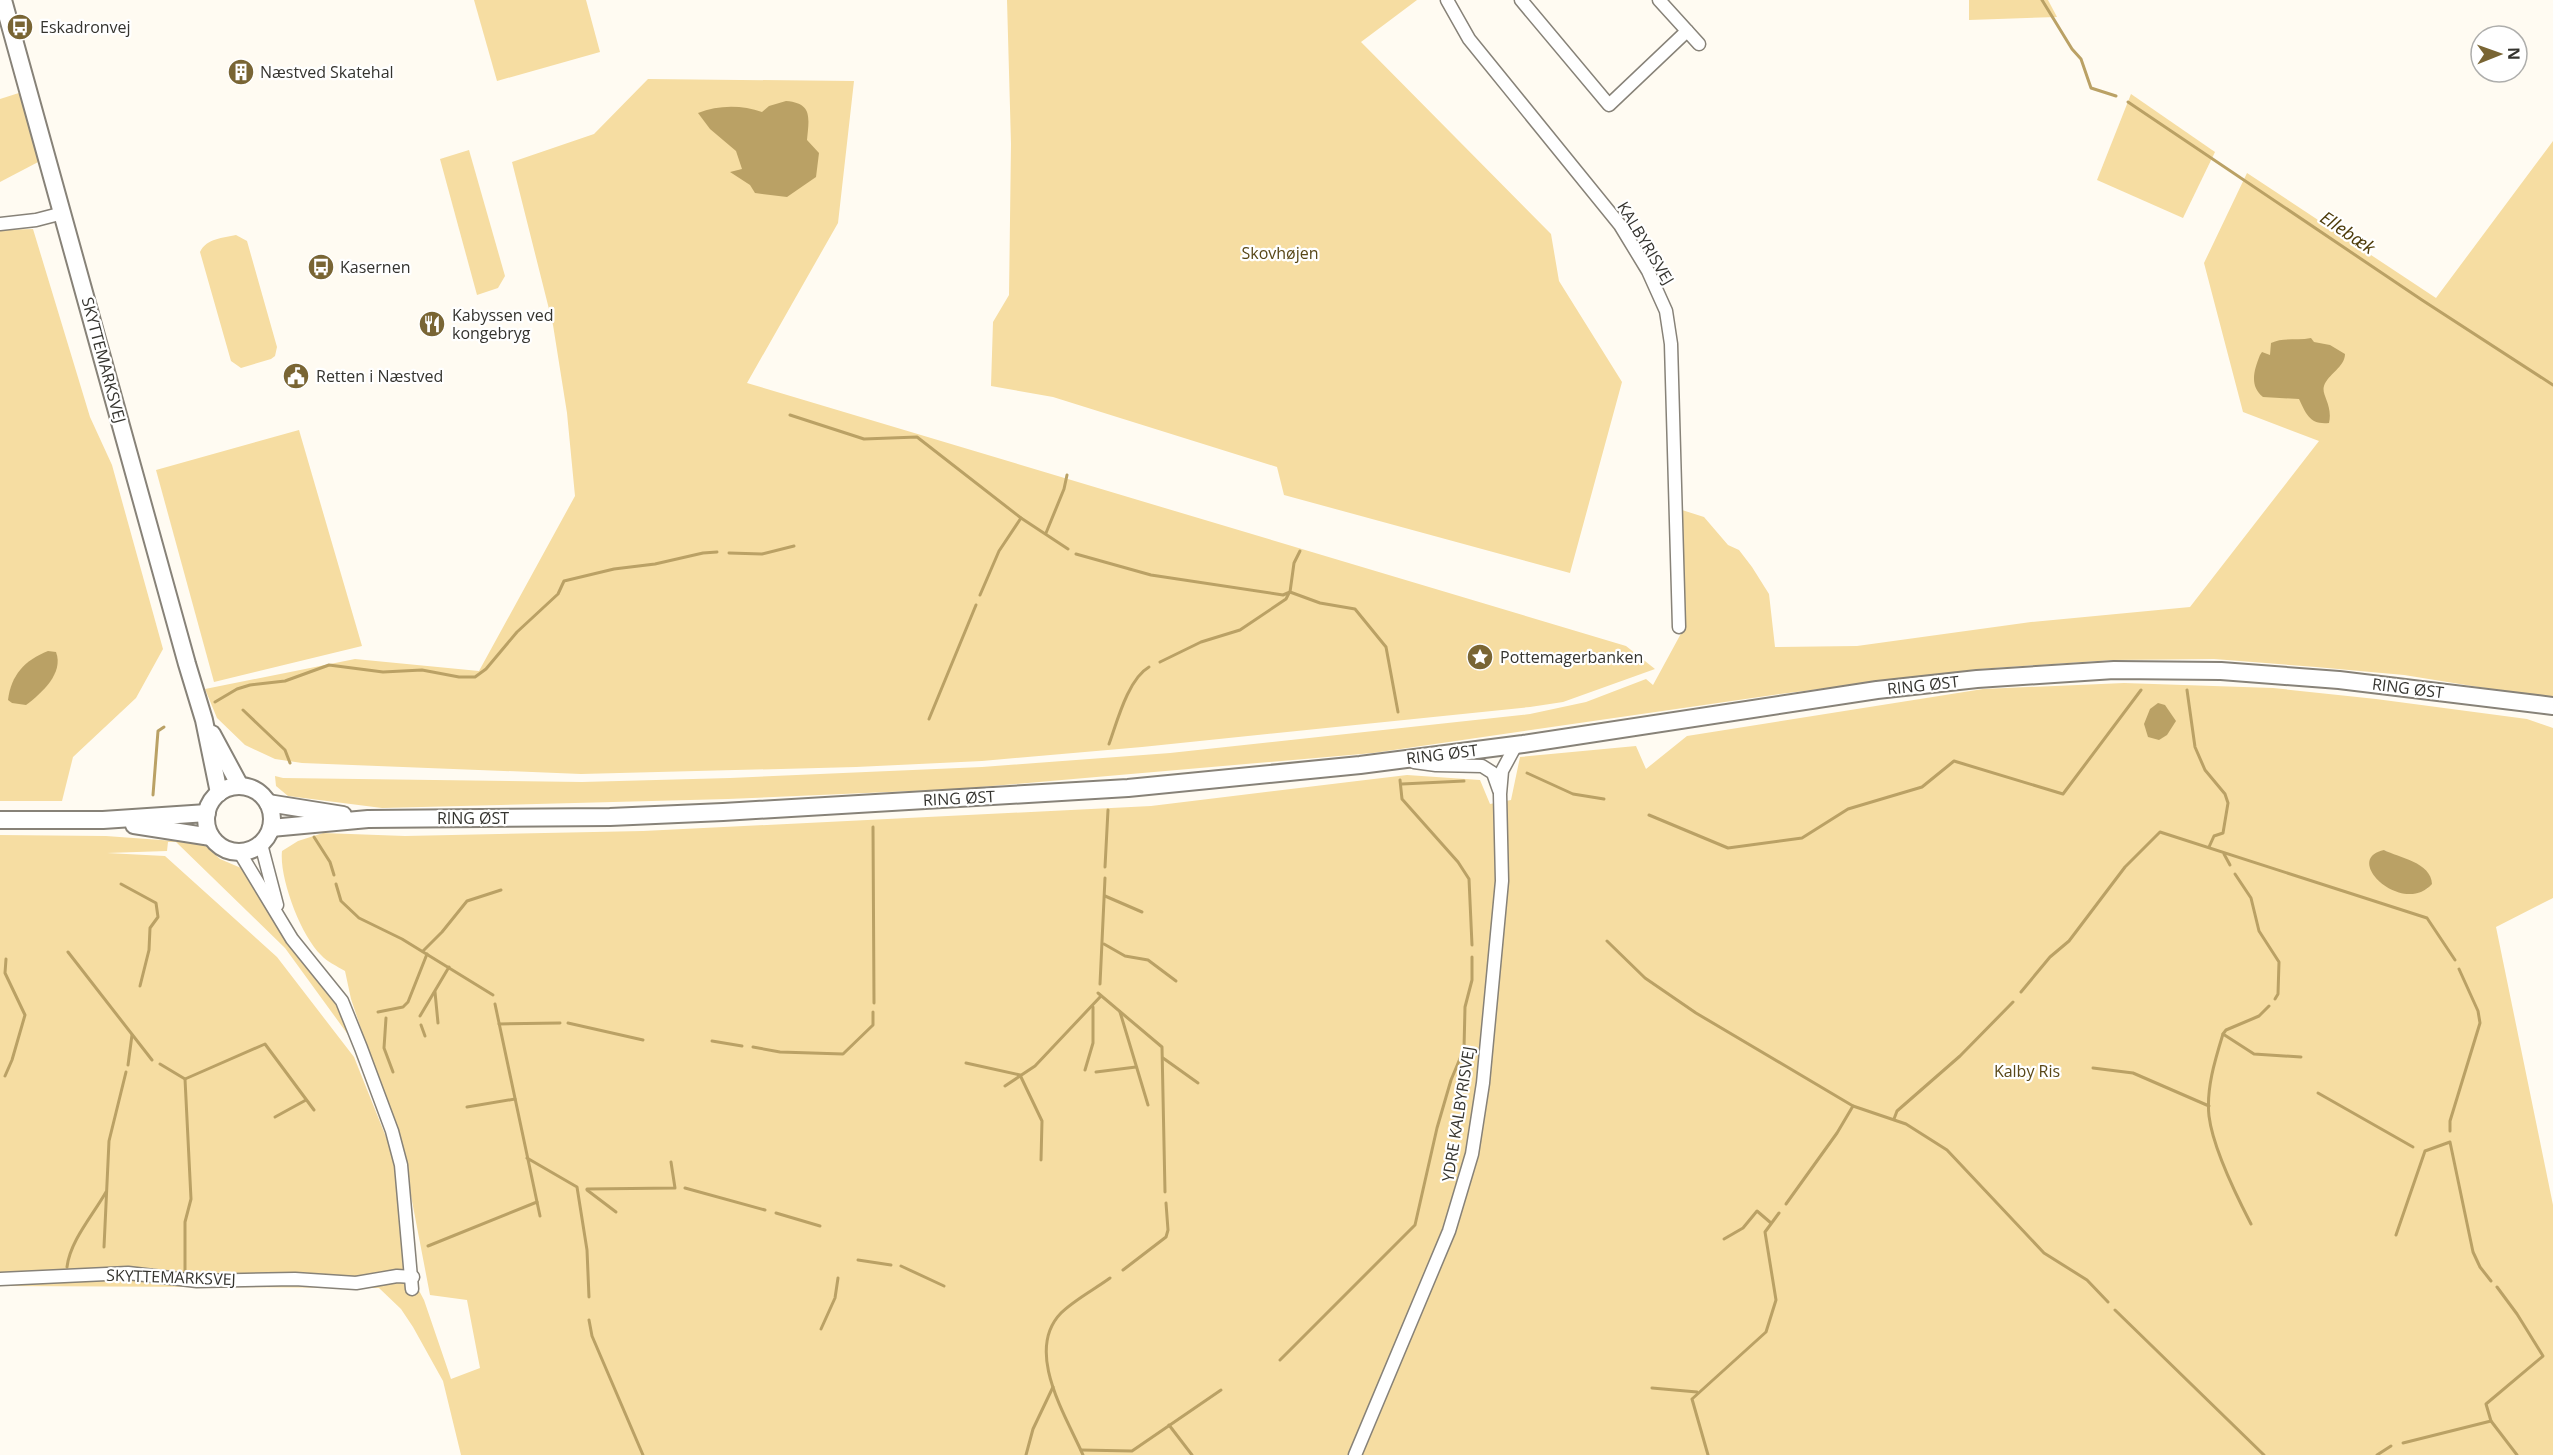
<svg xmlns="http://www.w3.org/2000/svg" width="2553" height="1455" viewBox="0 0 2553 1455" font-family="'Open Sans',sans-serif">
	<rect width="100%" height="100%" fill="#fffbf2"/>
	<!-- green -->
	<g fill="#f6dda2" fill-rule="evenodd">
		<polygon points="474,0 586,0 600,52 497,81"/>
		<polygon points="1007,0 1417,0 1361,42 1551,234 1559,281 1622,382 1570,573 1284,495 1277,467 1053,397 991,386 993,322 1009,295 1011,144"/>
		<polygon points="1969,0 2048,0 2057,17 1969,20"/>
		<polygon points="648,79 854,81 838,223 747,383 1626,646 1655,669 1563,702 1530,707 1142,747 982,761 856,767 581,774 302,763 275,759 245,745 217,718 205,689 355,659 479,671 575,496 567,413 553,325 512,162 594,134"/>
		<polygon points="22,92 42,160 0,182 0,99"/>
		<polygon points="2131,94 2215,152 2183,218 2097,180"/>
		<polygon points="2553,141 2553,699 2404,675 2316,667 2214,659 2112,660 1979,669 1780,694 1373,753 957,789 728,799 382,808 288,796 276,786 275,776 283,778 582,782 730,778 982,767 1170,753 1530,714 1586,702 1646,679 1653,685 1684,628 1682,510 1704,517 1728,545 1739,550 1752,567 1769,594 1775,647 1857,646 2031,622 2190,607 2319,441 2243,412 2204,263 2247,173 2436,298"/>
		<polygon points="469,150 505,276 498,288 477,295 440,159"/>
		<polygon points="33,229 90,417 112,465 163,649 136,698 73,757 62,801 0,801 0,230"/>
		<path d="M236,235l11,6 30,106 -2,9 -4,3 -30,9 -10,-7 -31,-109c7,-14 23,-14 36,-17z"/>
		<polygon points="299,430 362,646 214,682 156,470"/>
		<path d="M2124,683l149,5 103,11 151,20 26,9v170l-57,29 57,278v250h-2092l-18,-74 -30,-54 -12,-18 -22,-21 -379,-2v-451l106,1 96,7 18,16 21,9 46,76 49,61 13,31 -64,-88 -109,-106h-8l-1,9 -60,2 58,3 112,101 77,100 40,100 11,107 19,36 27,79 29,-11 -13,-68 -37,-5 -27,-141 -52,-155 -6,-28c-8,-5 -18,-9 -24,-16 -20,-19 -42,-77 -39,-104l16,-10 25,-8 82,3 238,-5 508,-25 256,-31 73,5 10,24 21,-4 9,-43 116,-11 10,23 41,-33 296,-47zM2384,850l15,8 29,30 -11,5 -19,-1z"/>
	</g>
	<!-- water -->
	<g fill="#baa165">
		<path d="M786,101c27,2 23,17 21,39l12,13 -3,24 -29,20 -32,-4 -5,-8 -20,-13 12,-3 -6,-18 -26,-22 -12,-16c20,-8 44,-8 64,-1l7,-6z"/>
		<path d="M2311,338l3,4 16,3 15,9c0,13 -17,20 -21,32 -3,9 9,19 5,37 -19,2 -23,-9 -30,-24l-36,-2c-14,-11 -9,-27 -3,-42l2,-3 8,3 1,-12c12,-6 26,-2 40,-5z"/>
		<path d="M48,651l8,1c8,21 -14,41 -30,53l-14,-2 -4,-3c3,-25 17,-40 40,-49z"/>
		<polygon points="2158,703 2165,705 2176,721 2167,735 2159,740 2148,737 2144,724 2150,709"/>
		<path d="M2384,850c15,8 47,12 48,34 -29,33 -91,-25 -48,-34z"/>
	</g>
	<g fill="none" stroke-linecap="round" stroke-linejoin="round">
		<!-- stream -->
		<g stroke="#baa165" stroke-width="3">
			<polyline points="2042,0 2072,49 2081,59 2091,88 2116,96"/>
			<polyline points="2128,102 2422,300 2553,385"/>
			<polyline points="790,415 864,439 917,437 1021,518 1068,549"/>
			<polyline points="1046,533 1064,489 1067,475"/>
			<polyline points="1300,551 1294,563 1290,592 1320,603 1355,609 1386,647 1398,712"/>
			<polyline points="729,553 762,554 794,546"/>
			<polyline points="1076,554 1151,575 1283,595 1290,592"/>
			<polyline points="980,595 999,551 1021,518"/>
			<polyline points="1160,662 1201,642 1240,630 1286,599 1289,593"/>
			<polyline points="2187,690 2195,747 2205,770 2225,794 2228,803 2223,833 2214,836 2209,847"/>
			<polyline points="215,702 237,689 250,685 285,681 329,665 383,672 422,670 459,677 475,677 486,669 517,632 558,594 564,581 614,569 655,564 703,553 717,552"/>
			<polyline points="243,710 285,750 290,763"/>
			<polyline points="929,719 976,605"/>
			<path d="M1109,744c8,-22 19,-65 40,-77"/>
			<polyline points="1527,773 1573,794 1604,799"/>
			<polyline points="1400,780 1402,799 1458,862 1469,879 1472,945"/>
			<polyline points="1402,784 1464,781"/>
			<polyline points="153,795 158,731 164,727"/>
			<polyline points="1649,815 1728,848 1802,838 1848,809 1922,787 1954,761 2063,794 2141,690"/>
			<polyline points="873,827 874,1003"/>
			<polyline points="314,837 330,862 334,875"/>
			<polyline points="2224,854 2230,865"/>
			<polyline points="1105,867 1108,810"/>
			<polyline points="2235,874 2251,898 2259,931 2279,962 2278,994 2275,999"/>
			<polyline points="121,884 156,903 158,917 150,928 149,950 140,986"/>
			<polyline points="336,884 341,901 359,918 402,939 493,995"/>
			<polyline points="1105,896 1142,912"/>
			<polyline points="1607,941 1645,978 1696,1013 1853,1106 1906,1124 1947,1150 2044,1253 2087,1280 2108,1302"/>
			<polyline points="1104,944 1125,956 1148,960 1176,981"/>
			<polyline points="423,951 442,932 467,901 501,890"/>
			<polyline points="68,952 152,1060"/>
			<polyline points="1100,984 1105,878"/>
			<polyline points="435,992 438,1023"/>
			<polyline points="2021,992 2050,957 2069,941 2125,867 2160,832 2427,918 2455,960"/>
			<polyline points="1098,993 1162,1047 1165,1192"/>
			<polyline points="495,1004 540,1216"/>
			<polyline points="378,1012 403,1007 408,1002 427,954"/>
			<polyline points="1120,1012 1148,1105"/>
			<polyline points="420,1016 449,967"/>
			<polyline points="386,1018 384,1048 393,1072"/>
			<polyline points="568,1023 643,1040"/>
			<polyline points="499,1024 560,1023"/>
			<polyline points="421,1025 425,1036"/>
			<polyline points="2223,1034 2254,1054 2301,1057"/>
			<polyline points="712,1041 742,1046"/>
			<polyline points="753,1047 780,1052 843,1054 873,1025 873,1012"/>
			<polyline points="1163,1058 1198,1083"/>
			<polyline points="966,1063 1020,1075 1042,1121 1041,1160"/>
			<polyline points="160,1064 185,1079 191,1199 185,1222 185,1273"/>
			<polyline points="128,1065 132,1035"/>
			<polyline points="2093,1068 2133,1073 2209,1106"/>
			<polyline points="1085,1070 1093,1043 1093,1007"/>
			<polyline points="1096,1072 1136,1067"/>
			<polyline points="5,1076 12,1060 25,1015 5,973 6,959"/>
			<polyline points="185,1079 265,1044 314,1110"/>
			<polyline points="1005,1086 1035,1066 1101,996"/>
			<polyline points="2318,1093 2413,1147"/>
			<polyline points="467,1107 515,1099"/>
			<polyline points="275,1117 306,1100"/>
			<polyline points="1894,1119 1897,1111 1960,1056 2013,1002"/>
			<polyline points="2450,1131 2450,1121 2480,1023 2478,1011 2459,969"/>
			<polyline points="527,1158 577,1187 587,1250 589,1297"/>
			<polyline points="685,1188 765,1210"/>
			<polyline points="587,1189 675,1188 671,1162"/>
			<polyline points="587,1190 616,1212"/>
			<polyline points="1786,1204 1837,1133 1853,1106"/>
			<polyline points="776,1213 820,1226"/>
			<path d="M2251,1224c-15,-29 -38,-75 -42,-108 -3,-27 6,-56 14,-82l3,-4 33,-14 10,-10"/>
			<polyline points="2396,1235 2425,1151 2450,1142 2473,1252 2480,1267 2491,1281"/>
			<polyline points="1724,1239 1743,1228 1757,1211 1771,1223"/>
			<polyline points="428,1246 537,1202"/>
			<polyline points="104,1247 109,1141 126,1072"/>
			<polyline points="858,1260 891,1265"/>
			<polyline points="901,1266 944,1286"/>
			<path d="M67,1267c3,-26 26,-52 39,-75"/>
			<polyline points="1123,1270 1166,1237 1168,1230 1166,1203"/>
			<polyline points="2497,1287 2517,1314 2543,1356 2486,1404 2491,1421 2517,1455"/>
			<polyline points="2115,1310 2264,1455"/>
			<polyline points="589,1320 592,1336 643,1455"/>
			<polyline points="821,1329 835,1298 838,1278"/>
			<polyline points="1280,1360 1415,1225 1437,1128 1451,1080 1464,1049 1465,1007 1472,980 1472,957"/>
			<polyline points="1652,1388 1697,1392"/>
			<polyline points="1169,1425 1192,1455"/>
			<polyline points="2403,1443 2491,1421"/>
			<polyline points="1081,1450 1132,1451 1221,1390"/>
			<polyline points="1026,1455 1033,1429 1053,1387"/>
			<path d="M1083,1455c-17,-39 -59,-104 -22,-142 13,-13 34,-24 49,-35"/>
			<polyline points="1708,1455 1692,1399 1766,1332 1776,1300 1765,1232 1779,1213"/>
			<polyline points="2377,1455 2391,1446"/>
		</g>
		<defs>
			<g id="street">
				<polyline points="1447,0 1469,39 1620,225 1648,271 1666,311 1671,344 1679,627"/>
				<polyline points="1521,0 1609,105 1687,31"/>
				<polyline points="1659,0 1699,44"/>
				<polyline points="0,224 36,220 63,213"/>
				<polyline points="1414,762 1436,765 1482,766 1493,773 1499,790"/>
				<polyline points="261,844 277,905"/>
				<polyline points="240,853 292,939 342,1001 361,1048 392,1131 401,1165 412,1289"/>
				<polyline points="0,1279 128,1273 197,1281 295,1279 356,1283 397,1276 413,1277"/>
				<polyline points="1355,1455 1449,1231 1472,1154 1483,1083 1502,881 1500,794 1502,771 1516,745"/>
			</g>
			<g id="secondary">
				<polyline points="3,0 187,664 204,720 219,793"/>
				<polyline points="212,734 240,786"/>
				<circle cx="239" cy="819" r="33"/>
				<polyline points="268,803 343,815"/>
				<polyline points="0,820 103,820 207,813"/>
				<polyline points="134,825 211,837"/>
				<polyline points="271,828 368,819 610,817 723,812 1128,788 1360,765 1523,744 1877,690 1977,679 2114,670 2221,671 2339,680 2553,706"/>
			</g>
		</defs>
		<!-- street casing -->
		<use href="#street" stroke="#878278" stroke-width="15"/>
		<!-- secondary casing -->
		<use href="#secondary" stroke="#878278" stroke-width="20"/>
		<!-- street -->
		<use href="#street" stroke="#fff" stroke-width="12"/>
		<!-- secondary -->
		<use href="#secondary" stroke="#fff" stroke-width="16"/>
	</g>
	<!-- icons -->
	<defs>
		<symbol id="bus-disc" viewBox="-11 -11 22 22"><circle r="9.5" fill="#796534" stroke="#fff"/><path d="M-5-6H5V4H4V6H2V4H-2V6H-4V4H-5ZM-3.5-4V0h7V-4ZM-3.5 1.2v1.5H-2V1.2ZM2 1.2v1.5H3.5V1.2Z" fill="#fff"/></symbol>
		<symbol id="building-disc" viewBox="-11 -11 22 22"><circle r="9.5" fill="#796534" stroke="#fff"/><path d="M-4-6H4V6H1V3H-1V6H-4ZM-2.5-4.3h1.7v1.8h-1.7ZM.8-4.3h1.7v1.8H.8ZM-2.5-1h1.7V.8h-1.7ZM.8-1h1.7V.8H.8Z" fill="#fff"/></symbol>
		<symbol id="restaurant-disc" viewBox="-11 -11 22 22"><circle r="9.5" fill="#796534" stroke="#fff"/><path d="M-5-6h1v4h1v-4h1v4h1v-4h1v5L-1.5 .5V6h-2V.5L-5-1ZM5-6V6H3V1.5H1.5Q1.5-4 5-6Z" fill="#fff"/></symbol>
		<symbol id="civic-disc" viewBox="-11 -11 22 22"><circle r="9.5" fill="#796534" stroke="#fff"/><path d="M-.6-6.5H3V-4.5H.6V-3L4-1V1h2V6H-6V1h2V-1L-.6-3ZM-1.2 2.5V6h2.4V2.5Z" fill="#fff"/></symbol>
		<symbol id="sight-disc" viewBox="-11 -11 22 22"><circle r="9.5" fill="#796534" stroke="#fff"/><path d="M0-6L1.8-2.2L6-1.7L2.9 1.2L3.7 5.4L0 3.3L-3.7 5.4L-2.9 1.2L-6-1.7L-1.8-2.2Z" fill="#fff"/></symbol>
	</defs>
	<g fill-rule="evenodd">
		<use href="#bus-disc" x="5" y="12" width="30" height="30"/>
		<use href="#building-disc" x="226" y="57" width="30" height="30"/>
		<use href="#bus-disc" x="306" y="252" width="30" height="30"/>
		<use href="#restaurant-disc" x="417" y="309" width="30" height="30"/>
		<use href="#civic-disc" x="281" y="361" width="30" height="30"/>
		<use href="#sight-disc" x="1465" y="642" width="30" height="30"/>
	</g>
	<g text-anchor="middle" dominant-baseline="central" stroke-width="4.5" stroke-linejoin="round" paint-order="stroke">
		<!-- poi labels -->
		<g font-size="16" fill="#35342f" stroke="#fff" text-anchor="start">
			<text x="40" y="27">Eskadronvej</text>
			<text x="260" y="72">Næstved Skatehal</text>
			<text x="340" y="267">Kasernen</text>
			<text x="452" y="315">Kabyssen ved<tspan x="452" dy="18">kongebryg</tspan></text>
			<text x="316" y="376">Retten i Næstved</text>
			<text x="1500" y="657">Pottemagerbanken</text>
		</g>
		<!-- street labels -->
		<g font-size="16" fill="#35342f" stroke="#fff">
			<text transform="translate(1646 243) rotate(59)">KALBYRISVEJ</text>
			<text transform="translate(104 360) rotate(75)">SKYTTEMARKSVEJ</text>
			<text transform="translate(1923 685) rotate(-6)">RING ØST</text>
			<text transform="translate(2408 688) rotate(7)">RING ØST</text>
			<text transform="translate(1442 754) rotate(-7)">RING ØST</text>
			<text transform="translate(959 798) rotate(-3)">RING ØST</text>
			<text x="473" y="818">RING ØST</text>
			<text transform="translate(1458 1114) rotate(-81)">YDRE KALBYRISVEJ</text>
			<text transform="translate(171 1277) rotate(2)">SKYTTEMARKSVEJ</text>
		</g>
		<!-- park labels -->
		<g font-size="16" fill="#594717" stroke="#fff">
			<text x="1280" y="253">Skovhøjen</text>
			<text x="2027" y="1071">Kalby Ris</text>
		</g>
		<!-- water labels -->
		<g font-size="18" font-style="italic" fill="#4d3b09" stroke="#fff">
			<text transform="translate(2348 232) rotate(34)">Ellebæk</text>
		</g>
	</g>
	<!-- north arrow -->
	<g transform="translate(2499 54) rotate(89)"><circle r="28" fill="#ffffff" stroke="#aeaeac" stroke-width="1.5"/>
	<path d="M0-4.5L10 22L0 15L-10 22Z" fill="#796534"/>
	<text y="-9" font-size="16" font-weight="bold" text-anchor="middle" fill="#35342f">N</text>
	</g>
</svg>
